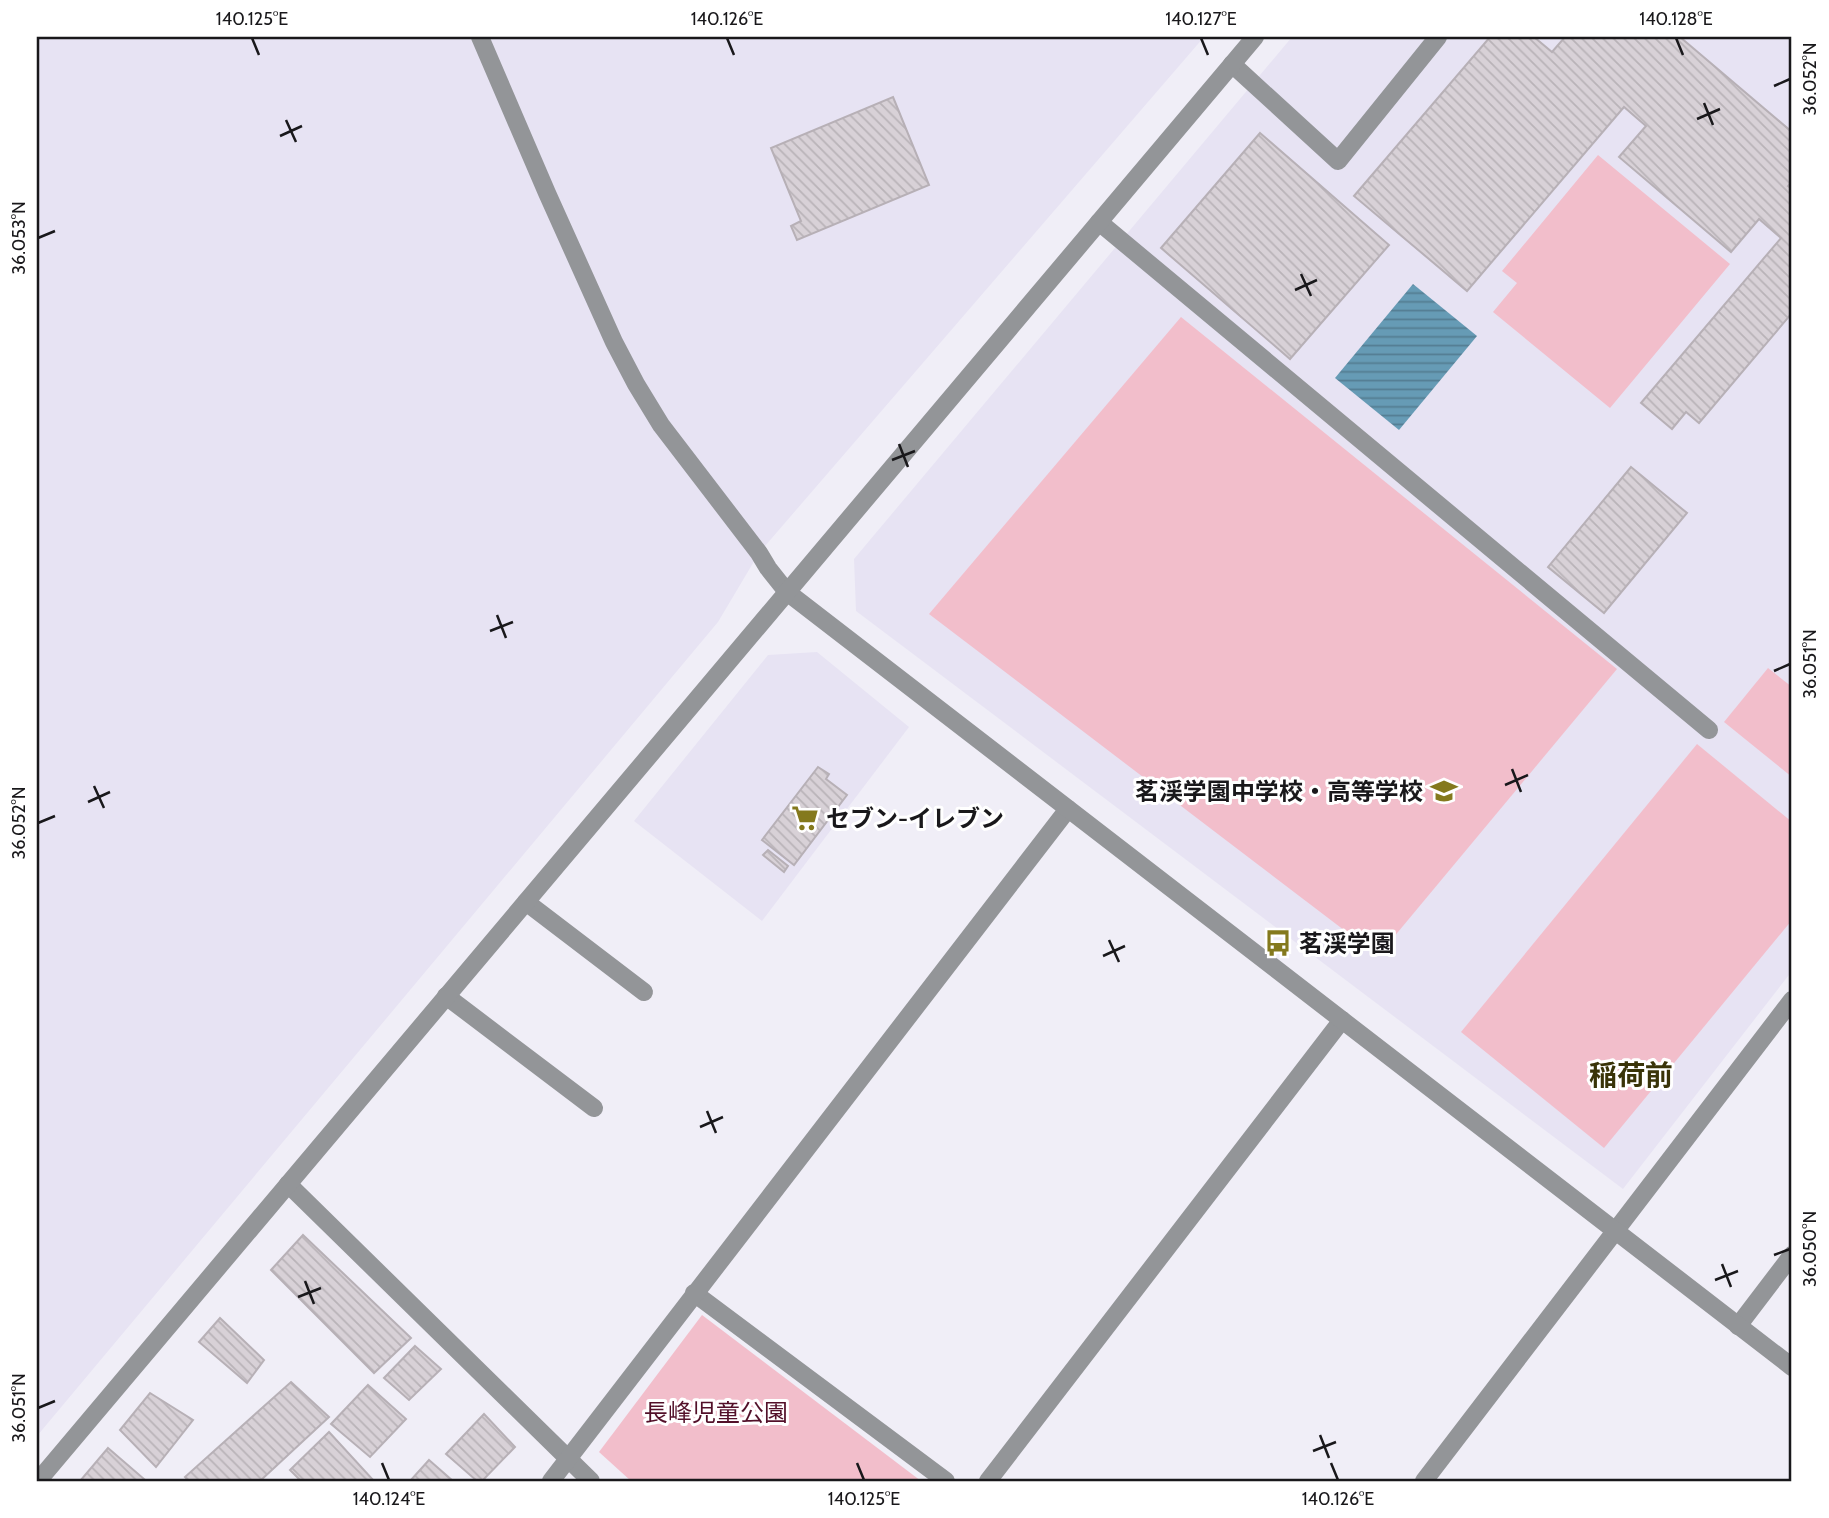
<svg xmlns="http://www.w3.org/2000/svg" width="1829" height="1518" viewBox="0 0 1829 1518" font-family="Cabin,'Noto Sans JP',sans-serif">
	<defs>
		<pattern id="water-rules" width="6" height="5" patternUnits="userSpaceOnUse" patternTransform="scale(1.75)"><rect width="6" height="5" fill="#669bb5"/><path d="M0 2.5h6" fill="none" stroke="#537d92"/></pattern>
		<pattern id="building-back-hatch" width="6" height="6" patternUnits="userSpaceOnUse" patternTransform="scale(1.75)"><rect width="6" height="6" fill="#d8d1d7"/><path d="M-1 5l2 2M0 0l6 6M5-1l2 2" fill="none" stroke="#b9b3b8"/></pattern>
	</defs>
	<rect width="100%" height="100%" fill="#f0eef7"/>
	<!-- built -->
	<g fill="#e7e3f3">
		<polygon points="37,37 1204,37 759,553 718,622 37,1436"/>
		<polygon points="1292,37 1792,37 1792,971 1623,1189 856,611 854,559"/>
		<polygon points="817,652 909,727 762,921 634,821 768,655"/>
	</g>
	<!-- park -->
	<g fill="#f2becb">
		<polygon points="1598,155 1730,264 1610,408 1493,312 1517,283 1502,271"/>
		<polygon points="1181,317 1617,669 1378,956 929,614"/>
		<polygon points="1768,668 1792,687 1792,777 1724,722"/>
		<polygon points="1697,744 1792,822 1792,920 1604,1148 1461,1032"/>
		<polygon points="702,1315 921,1481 631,1481 599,1452"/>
	</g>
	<!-- water -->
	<polygon fill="url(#water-rules)" points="1413,284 1477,336 1399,430 1335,378"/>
	<!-- building -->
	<g fill="url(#building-back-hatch)" stroke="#b7b0b6" stroke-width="2">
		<polygon points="1490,37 1534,37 1552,52 1565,37 1680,37 1792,132 1792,181 1788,186 1792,189 1792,313 1699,423 1686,412 1672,429 1641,403 1781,238 1759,219 1731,252 1619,157 1646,126 1624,107 1467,291 1354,196"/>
		<polygon points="893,97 929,185 797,240 791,226 801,221 771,148"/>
		<polygon points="1260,133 1389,245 1290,359 1161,248"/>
		<polygon points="1631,467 1687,513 1604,613 1548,567"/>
		<polygon points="818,767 829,774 826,779 847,795 794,865 762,840"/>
		<polygon points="768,850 788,866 784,872 763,855"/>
		<polygon points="303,1235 411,1338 374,1373 271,1270"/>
		<polygon points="220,1318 264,1360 247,1383 199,1342"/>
		<polygon points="415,1346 441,1369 409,1400 384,1378"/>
		<polygon points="291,1382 329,1417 260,1481 189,1481 185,1477"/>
		<polygon points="368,1385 406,1419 370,1457 331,1424"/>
		<polygon points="150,1393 193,1420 156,1467 120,1430"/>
		<polygon points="484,1414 515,1447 482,1481 477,1481 446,1454"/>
		<polygon points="329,1432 374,1481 301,1481 290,1470"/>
		<polygon points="108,1448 144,1479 142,1481 80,1481"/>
		<polygon points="429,1460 453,1481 410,1481"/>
	</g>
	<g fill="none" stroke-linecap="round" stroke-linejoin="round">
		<!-- service -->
		<g stroke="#939598" stroke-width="18">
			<polyline points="480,37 547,193 614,342 636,384 661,425 759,553 768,568 787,592"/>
			<polyline points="1232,64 1338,161 1438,37"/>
			<polyline points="1099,222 1709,730"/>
			<polyline points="526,902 644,992"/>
		</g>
		<!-- minor -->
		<g stroke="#939598" stroke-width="18">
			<polyline points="446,996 594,1108"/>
			<polyline points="288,1184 591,1481"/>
			<polyline points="694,1293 946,1481"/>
			<polyline points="1738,1326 1792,1255"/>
			<polyline points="551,1481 1068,809"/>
			<polyline points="988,1481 1342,1020"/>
			<polyline points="1424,1481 1792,1000"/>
		</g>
		<!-- tertiary -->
		<g stroke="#939598" stroke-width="18">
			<polyline points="787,592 1792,1367"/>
			<polyline points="38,1481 1255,37"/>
		</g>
	</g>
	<!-- ticks -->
	<path fill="none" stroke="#19181b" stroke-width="2.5" d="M252,38l7,17M727,38l7,17M1201,38l7,17M1676,38l7,17M1774,86l16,-7M1704,103l9,22M1697,119l23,-10M286,120l10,22M280,136l22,-10M38,238l17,-7M1301,274l10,22M1295,290l22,-10M899,444l9,23M892,460l23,-9M497,615l9,23M490,631l23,-9M1774,671l16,-7M1512,769l9,23M1505,785l23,-10M94,786l10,22M88,802l22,-10M38,823l17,-7M1109,940l10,22M1103,956l22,-10M707,1111l9,22M700,1127l23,-10M1774,1255l16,-6M1722,1264l9,23M1715,1280l23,-9M305,1281l9,23M298,1297l23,-9M38,1408l17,-7M1320,1435l9,23M1313,1451l23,-9M382,1463l7,17M857,1463l7,17M1331,1463l7,17"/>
	<!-- icons -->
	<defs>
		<symbol id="school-bare" viewBox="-9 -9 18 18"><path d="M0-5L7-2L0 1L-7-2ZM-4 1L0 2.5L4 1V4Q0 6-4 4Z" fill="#84791d" stroke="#fff" stroke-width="2.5" paint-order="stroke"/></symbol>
		<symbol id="supermarket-bare" viewBox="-9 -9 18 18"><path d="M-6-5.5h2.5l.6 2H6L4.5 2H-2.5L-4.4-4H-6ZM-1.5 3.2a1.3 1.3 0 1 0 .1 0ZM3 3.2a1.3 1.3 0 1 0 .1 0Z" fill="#84791d" stroke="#fff" stroke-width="2.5" paint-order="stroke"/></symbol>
		<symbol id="bus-bare" viewBox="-9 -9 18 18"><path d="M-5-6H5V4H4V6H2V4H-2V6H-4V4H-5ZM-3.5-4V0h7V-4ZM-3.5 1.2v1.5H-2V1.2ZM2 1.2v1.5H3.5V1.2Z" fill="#84791d" stroke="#fff" stroke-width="2.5" paint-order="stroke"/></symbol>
	</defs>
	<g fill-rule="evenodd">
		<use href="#school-bare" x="1425" y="772" width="38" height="38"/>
		<use href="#supermarket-bare" x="786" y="799" width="38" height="38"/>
		<use href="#bus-bare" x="1259" y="924" width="38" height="38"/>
	</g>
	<g text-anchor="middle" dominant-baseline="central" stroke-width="6" stroke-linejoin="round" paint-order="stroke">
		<!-- poi labels -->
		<g font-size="24" font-weight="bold" fill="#19181b" stroke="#fff" text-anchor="start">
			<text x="1423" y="791" text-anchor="end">茗渓学園中学校・高等学校</text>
			<text x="826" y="818">セブン-イレブン</text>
			<text x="1299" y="943">茗渓学園</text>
		</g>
		<!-- park labels -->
		<g font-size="24" fill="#521029" stroke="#fff">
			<text x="716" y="1412">長峰児童公園</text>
		</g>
		<!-- quarter labels -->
		<g font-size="28" font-weight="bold" fill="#393308" stroke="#fff">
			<text x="1631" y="1075">稲荷前</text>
		</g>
	</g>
	<!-- border -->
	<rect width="1829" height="1518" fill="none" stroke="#ffffff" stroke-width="77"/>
	<rect x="38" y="38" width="1752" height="1442" fill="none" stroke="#19181b" stroke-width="2.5"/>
	<g font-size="18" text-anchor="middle" fill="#19181b">
		<text x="252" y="25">140.125°E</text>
		<text x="727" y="25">140.126°E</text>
		<text x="1201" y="25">140.127°E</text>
		<text x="1676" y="25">140.128°E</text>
		<text transform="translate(1810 79) rotate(-90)" y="6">36.052°N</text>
		<text transform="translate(19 238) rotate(-90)" y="6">36.053°N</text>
		<text transform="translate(1810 664) rotate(-90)" y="6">36.051°N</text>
		<text transform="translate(19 823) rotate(-90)" y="6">36.052°N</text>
		<text transform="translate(1810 1249) rotate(-90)" y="6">36.050°N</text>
		<text transform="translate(19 1408) rotate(-90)" y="6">36.051°N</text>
		<text x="389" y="1505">140.124°E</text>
		<text x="864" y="1505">140.125°E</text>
		<text x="1338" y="1505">140.126°E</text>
	</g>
</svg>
